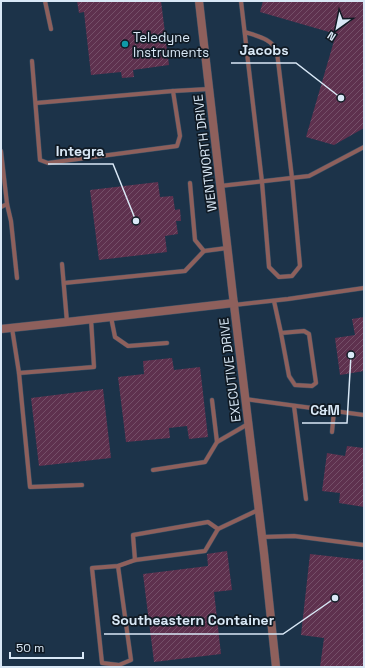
<svg xmlns="http://www.w3.org/2000/svg" width="365" height="668" viewBox="0 0 365 668" font-family="'Space Grotesk',sans-serif">
	<defs>
		<pattern id="building-hatch" width="6" height="6" patternUnits="userSpaceOnUse"><rect width="6" height="6" fill="#5e314e"/><path d="M-1 1l2-2M0 6l6-6M5 7l2-2" fill="none" stroke="#744f68"/></pattern>
	</defs>
	<rect width="100%" height="100%" fill="#1c3349"/>
	<!-- building -->
	<g fill="url(#building-hatch)">
		<polygon points="77,1 161,1 169,65 133,70 134,77 122,78 121,72 91,75 84,12 79,13"/>
		<polygon points="263,1 364,1 364,128 334,145 306,137 336,34 260,12"/>
		<polygon points="158,182 160,197 173,196 175,210 180,209 181,221 176,221 178,234 165,236 167,252 99,260 90,190"/>
		<polygon points="364,317 364,371 340,375 335,338 355,335 352,319"/>
		<polygon points="172,358 174,370 200,367 208,437 189,439 187,426 169,428 170,438 126,442 118,377 144,374 143,361"/>
		<polygon points="103,389 111,458 39,466 31,398"/>
		<polygon points="347,446 364,448 364,507 339,503 340,493 322,491 327,453 345,456"/>
		<polygon points="227,551 232,590 214,592 221,654 154,662 143,574 208,566 207,554"/>
		<polygon points="310,554 364,560 364,667 320,667 324,638 301,635"/>
	</g>
	<g fill="none" stroke-linecap="round" stroke-linejoin="round">
		<defs>
			<g id="lane">
				<polyline points="45,1 51,29"/>
				<path d="M241,1l21,181 7,85 10,10 13,-1 8,-10 -8,-88 -15,-126c-4,-13 -20,-16 -32,-20"/>
				<polyline points="32,61 40,160 48,163 177,146 180,136 173,91 209,89"/>
				<polyline points="36,103 173,91"/>
				<polyline points="1,151 7,204 11,221 17,278"/>
				<polyline points="190,183 195,240 204,251 227,248"/>
				<polyline points="220,186 309,176 364,147"/>
				<polyline points="1,207 7,204"/>
				<polyline points="62,264 67,322"/>
				<polyline points="64,283 185,271 204,251"/>
				<polyline points="274,301 281,333 289,376 295,385 312,386 316,383 309,334 304,331 281,333"/>
				<polyline points="234,305 288,299 364,288"/>
				<polyline points="111,317 115,337 128,346 167,343"/>
				<polyline points="12,328 19,373 94,367 91,319"/>
				<polyline points="19,373 30,487 82,485"/>
				<polyline points="245,399 364,415"/>
				<polyline points="212,400 217,442"/>
				<polyline points="294,406 306,499"/>
				<polyline points="332,432 334,411"/>
				<polyline points="153,470 205,462 217,442 248,424"/>
				<polyline points="262,537 294,536 364,545"/>
				<polyline points="135,560 133,535 208,522 218,529"/>
				<polyline points="118,566 92,568 102,663 119,665 131,660 118,566 135,560 205,551 218,529 258,510"/>
			</g>
			<g id="street">
				<polyline points="199,1 234,305 264,553 276,667"/>
				<polyline points="1,329 67,322 234,303"/>
			</g>
		</defs>
		<!-- lane casing -->
		<use href="#lane" stroke="#3a5065" stroke-width="5"/>
		<!-- street casing -->
		<use href="#street" stroke="#3a5065" stroke-width="9"/>
		<!-- lane -->
		<use href="#lane" stroke="#8e605c" stroke-width="4"/>
		<!-- street -->
		<use href="#street" stroke="#8e605c" stroke-width="8"/>
	</g>
	<!-- markers -->
	<circle fill="#0f9aa8" stroke="#101a24" stroke-width="1.5" cx="125" cy="44" r="4"/>
	<g text-anchor="middle" dominant-baseline="central" stroke-width="3.5" stroke-linejoin="round" paint-order="stroke">
		<!-- poi labels -->
		<g font-size="13" fill="#d9e8f6" stroke="#101a24" text-anchor="start">
			<text x="133" y="37">Teledyne<tspan x="133" dy="15">Instruments</tspan></text>
		</g>
		<!-- street labels -->
		<g font-size="13" fill="#d9e8f6" stroke="#101a24">
			<text transform="translate(205 153) rotate(-97)">WENTWORTH DRIVE</text>
			<text transform="translate(230 370) rotate(-97)">EXECUTIVE DRIVE</text>
		</g>
	</g>
	<!-- callouts -->
	<path fill="none" stroke="#d9e8f6" stroke-width="1.5" d="M341 98L296 63H231M136 221L113 164H48M351 355L347 423H302M335 598L283 634H104"/>
	<g fill="#d9e8f6" stroke="#101a24" stroke-width="1.5">
		<circle cx="341" cy="98" r="4"/>
		<circle cx="136" cy="221" r="4"/>
		<circle cx="351" cy="355" r="4"/>
		<circle cx="335" cy="598" r="4"/>
	</g>
	<g font-size="14" text-anchor="middle" font-weight="bold" fill="#d9e8f6" stroke="#101a24" stroke-width="3.5" stroke-linejoin="round" paint-order="stroke">
		<text x="264" y="55">Jacobs</text>
		<text x="80" y="156">Integra</text>
		<text x="325" y="415">C&amp;M</text>
		<text x="193" y="625">Southeastern Container</text>
	</g>
	<!-- border -->
	<rect width="365" height="668" fill="none" stroke="#d9e8f6" stroke-width="4"/>
	<!-- north arrow -->
	<g transform="translate(337 28) rotate(213)" stroke="#101a24" stroke-width="3" paint-order="stroke">
	<path d="M0-3L7 15L0 10L-7 15Z" fill="#d9e8f6"/>
	<text y="-6" font-size="11" font-weight="bold" text-anchor="middle" fill="#d9e8f6">N</text>
	</g>
	<!-- scale -->
	<path d="M10 652v6h73v-6" fill="none" stroke="#d9e8f6" stroke-width="2"/>
	<text x="16" y="652" font-size="12" fill="#d9e8f6" stroke="#101a24" stroke-width="3" paint-order="stroke">50 m</text>
</svg>
